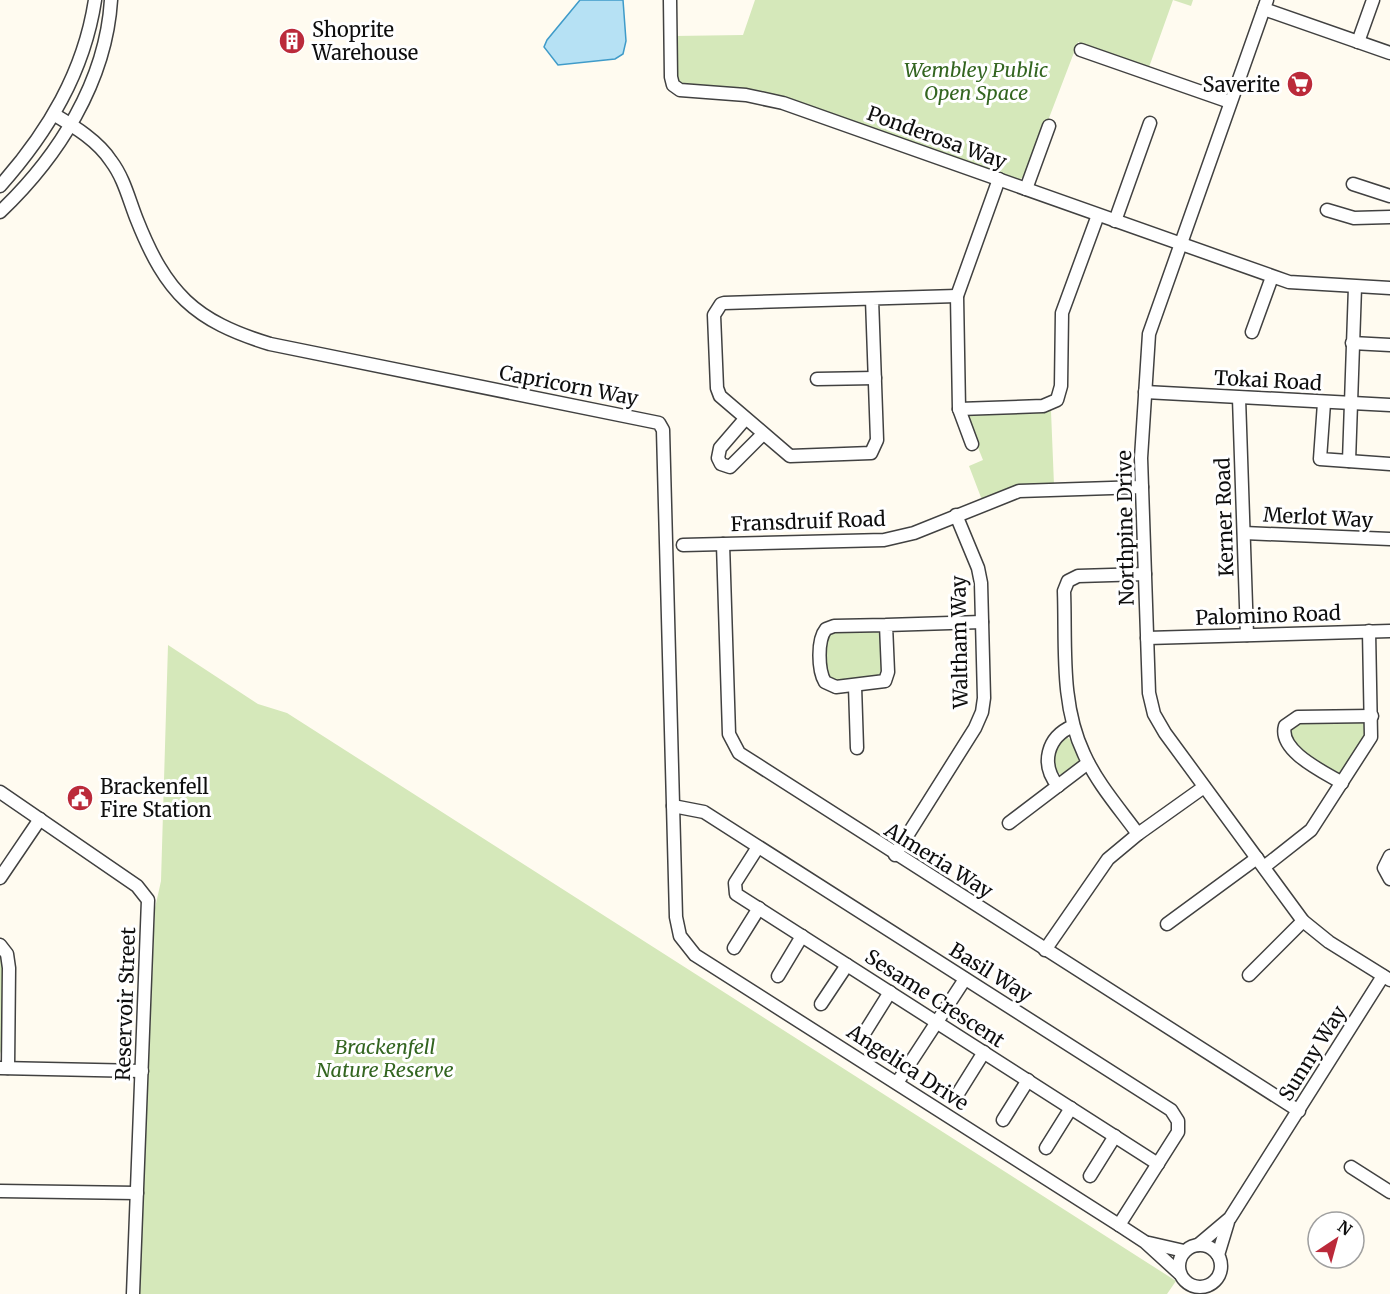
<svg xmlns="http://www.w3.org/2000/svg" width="1390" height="1294" viewBox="0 0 1390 1294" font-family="Merriweather,serif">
	<rect width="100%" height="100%" fill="#fffbf0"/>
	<!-- green -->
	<g fill="#d5e8ba">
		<polygon points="755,0 1193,0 1191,6 1173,0 1148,70 1078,42 1028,173 1018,181 819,110 685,87 676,81 674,36 743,35"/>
		<polygon points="1051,411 1054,485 982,500 969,466 983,460 967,420 969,415 974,413"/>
		<path d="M875,630l6,5 2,40c-14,2 -53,15 -57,-4 -3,-10 -1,-24 -1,-34l6,-6z"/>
		<polygon points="168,645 258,704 287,713 1176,1281 1167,1294 139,1294 155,908 161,881"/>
		<path d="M1360,720l6,5 2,6 -25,40 -5,2c-20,-4 -45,-24 -49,-43l7,-8z"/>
		<polygon points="1066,737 1072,740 1079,760 1076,767 1062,775 1055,771 1051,761 1059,740"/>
		<polygon points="0,956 3,967 3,1045 0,1054"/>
	</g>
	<!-- water -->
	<polygon fill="#b6e1f4" stroke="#3f9bc9" stroke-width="1.5" points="580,0 623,0 626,41 623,54 615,59 558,65 544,47 547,40"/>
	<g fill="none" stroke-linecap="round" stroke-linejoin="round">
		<defs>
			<g id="minor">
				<polyline points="670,0 671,77 673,85 680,90 746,95 783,103 1289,282 1390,288"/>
				<polyline points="1267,0 1149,334 1141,458 1149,693 1154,714 1165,733 1303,921 1329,942 1390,980"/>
				<polyline points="1264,9 1390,53"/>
				<polyline points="1358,42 1373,0"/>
				<polyline points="1081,50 1230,102"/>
				<path d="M55,115c20,12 43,26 56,46 13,17 18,39 26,59 29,73 57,101 133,124l389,79 4,7 13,487 4,19 15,19 424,270 26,17 34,31"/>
				<polyline points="1353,184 1390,196"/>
				<path d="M0,186c48,-54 84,-114 95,-186"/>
				<polyline points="1026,189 1049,126"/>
				<polyline points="1327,210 1354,218 1390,217"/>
				<path d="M0,212c58,-55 106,-130 111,-212"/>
				<polyline points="1115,221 1150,123"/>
				<polyline points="872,299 877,440 871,453 790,456 720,396 717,388 714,315 721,304 724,303 957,296"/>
				<polyline points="1252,332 1272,277"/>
				<polyline points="1352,343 1390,345"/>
				<polyline points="817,379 875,378"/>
				<polyline points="1145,392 1390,405"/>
				<polyline points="1239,398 1247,635"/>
				<polyline points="1324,403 1320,459 1390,464"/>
				<polyline points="959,409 1043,406 1057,400 1061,386 1062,313 1098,215"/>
				<polyline points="745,419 720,448 718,458 721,464 730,467 763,434"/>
				<polyline points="972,444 959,409 957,296 999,179"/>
				<polyline points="1349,461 1355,287"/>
				<polyline points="1244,533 1390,539"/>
				<polyline points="723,544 729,734 739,753 1299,1111"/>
				<polyline points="683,545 884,540 914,533 1019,491 1142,487"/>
				<path d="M886,625l-52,1 -8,3c-9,11 -8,41 -1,53l11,5 49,-6 3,-9 -2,-47 96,-3"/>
				<polyline points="1147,638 1390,631"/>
				<polyline points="855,686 857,748"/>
				<path d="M1342,783c-18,-11 -64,-32 -57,-57l13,-9 74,-1"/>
				<path d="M1058,786c-18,-22 -11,-49 15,-60"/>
				<polyline points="0,792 137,886 148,900 133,1294"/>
				<polyline points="673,806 704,812 1171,1110 1178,1121 1178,1132 1119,1225"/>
				<polyline points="1009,823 1088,763"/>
				<path d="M1138,834c-19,-26 -41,-51 -54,-80 -24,-50 -18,-109 -20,-163l4,-10 10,-5 67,-2"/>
				<polyline points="758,847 735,883 736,894 1158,1164"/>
				<polyline points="895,855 975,728 982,712 984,698 981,583 978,568 956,515"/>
				<polyline points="1390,856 1384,868 1390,879"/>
				<polyline points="1264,867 1311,830 1371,737 1369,631"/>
				<polyline points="0,878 40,819"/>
				<polyline points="1167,924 1257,858"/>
				<polyline points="0,945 7,954 9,968 8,1068"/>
				<polyline points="734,948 759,908"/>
				<polyline points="1045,950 1108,859 1138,834 1204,787"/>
				<polyline points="1249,975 1303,921"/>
				<polyline points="778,976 802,936"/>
				<polyline points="821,1004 847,965"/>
				<polyline points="865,1032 890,992"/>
				<polyline points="0,1068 142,1071"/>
				<polyline points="897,1083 965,979"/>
				<polyline points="959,1092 984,1052"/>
				<polyline points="1003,1120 1028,1080"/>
				<polyline points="1046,1148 1071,1108"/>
				<polyline points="1351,1167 1390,1192"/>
				<polyline points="1090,1176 1115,1136"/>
				<polyline points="0,1191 137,1193"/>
				<polyline points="1149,1243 1184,1251"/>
				<circle cx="1200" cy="1266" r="21"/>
				<polyline points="1198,1245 1230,1218 1383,976"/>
				<polyline points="1218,1255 1228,1222"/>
			</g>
		</defs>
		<!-- minor casing -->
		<use href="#minor" stroke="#414141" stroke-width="15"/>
		<!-- minor -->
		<use href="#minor" stroke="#fff" stroke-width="12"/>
	</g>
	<!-- icons -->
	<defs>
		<symbol id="building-disc" viewBox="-11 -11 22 22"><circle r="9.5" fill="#bb2a3a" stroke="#fff"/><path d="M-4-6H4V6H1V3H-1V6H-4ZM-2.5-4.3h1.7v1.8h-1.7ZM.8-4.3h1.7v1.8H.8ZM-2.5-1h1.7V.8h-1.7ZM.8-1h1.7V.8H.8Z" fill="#fff"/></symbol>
		<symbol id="supermarket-disc" viewBox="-11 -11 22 22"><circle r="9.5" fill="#bb2a3a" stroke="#fff"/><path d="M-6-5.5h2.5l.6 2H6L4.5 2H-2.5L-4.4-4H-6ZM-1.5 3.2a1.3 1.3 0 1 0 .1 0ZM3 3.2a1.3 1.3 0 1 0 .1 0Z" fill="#fff"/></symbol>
		<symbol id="civic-disc" viewBox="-11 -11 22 22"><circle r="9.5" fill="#bb2a3a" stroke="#fff"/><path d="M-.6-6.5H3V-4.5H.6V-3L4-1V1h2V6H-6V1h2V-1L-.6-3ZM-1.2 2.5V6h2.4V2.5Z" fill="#fff"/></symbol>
	</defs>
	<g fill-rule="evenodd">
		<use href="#building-disc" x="277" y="26" width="30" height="30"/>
		<use href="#supermarket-disc" x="1285" y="69" width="30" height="30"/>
		<use href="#civic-disc" x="65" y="783" width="30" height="30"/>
	</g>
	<g text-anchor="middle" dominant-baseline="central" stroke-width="6" stroke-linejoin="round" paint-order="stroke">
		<!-- poi labels -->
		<g font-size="20" fill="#0e0e0e" stroke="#fff" text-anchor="start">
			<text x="312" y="29">Shoprite<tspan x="312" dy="23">Warehouse</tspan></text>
			<text x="1280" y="84" text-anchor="end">Saverite</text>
			<text x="100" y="786">Brackenfell<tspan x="100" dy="23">Fire Station</tspan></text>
		</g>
		<!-- park labels -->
		<g font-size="20" font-style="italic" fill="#336520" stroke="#fff">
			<text x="976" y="69">Wembley Public<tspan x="976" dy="23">Open Space</tspan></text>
			<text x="385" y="1046">Brackenfell<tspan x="385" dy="23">Nature Reserve</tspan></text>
		</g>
		<!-- street labels -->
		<g font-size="20" fill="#0e0e0e" stroke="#fff">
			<text transform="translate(937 137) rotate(20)">Ponderosa Way</text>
			<text transform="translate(1268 380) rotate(3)">Tokai Road</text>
			<text transform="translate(569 385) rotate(11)">Capricorn Way</text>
			<text transform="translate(1224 517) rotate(-92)">Kerner Road</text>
			<text transform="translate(1318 517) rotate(3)">Merlot Way</text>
			<text transform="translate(808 521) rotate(-2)">Fransdruif Road</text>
			<text transform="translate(1125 528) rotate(-91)">Northpine Drive</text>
			<text transform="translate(1268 615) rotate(-2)">Palomino Road</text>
			<text transform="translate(959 642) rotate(-91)">Waltham Way</text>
			<text transform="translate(939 860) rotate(32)">Almeria Way</text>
			<text transform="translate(991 972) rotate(32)">Basil Way</text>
			<text transform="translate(935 998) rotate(33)">Sesame Crescent</text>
			<text transform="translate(125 1004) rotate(-88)">Reservoir Street</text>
			<text transform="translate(1312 1053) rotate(-58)">Sunny Way</text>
			<text transform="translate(908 1067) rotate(33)">Angelica Drive</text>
		</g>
	</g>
	<!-- north arrow -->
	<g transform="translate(1336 1240) rotate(36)"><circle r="28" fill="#ffffff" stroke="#9f9f9f" stroke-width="1.5"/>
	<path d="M0-4.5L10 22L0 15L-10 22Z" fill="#bb2a3a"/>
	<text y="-9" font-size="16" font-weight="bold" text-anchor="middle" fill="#0e0e0e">N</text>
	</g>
</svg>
